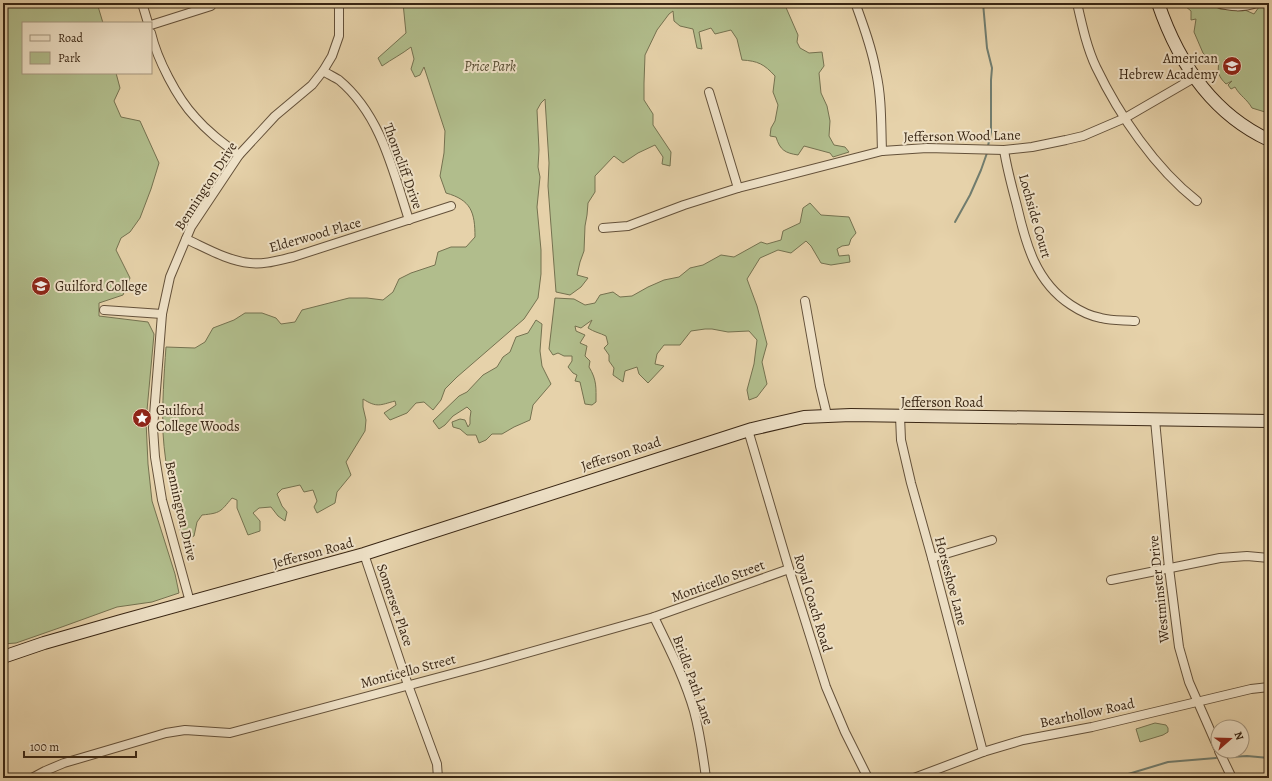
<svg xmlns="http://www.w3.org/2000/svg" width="1272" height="781" viewBox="0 0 1272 781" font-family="Alegreya,serif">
	<rect width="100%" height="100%" fill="#e6d2aa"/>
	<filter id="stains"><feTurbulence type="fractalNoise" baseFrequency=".005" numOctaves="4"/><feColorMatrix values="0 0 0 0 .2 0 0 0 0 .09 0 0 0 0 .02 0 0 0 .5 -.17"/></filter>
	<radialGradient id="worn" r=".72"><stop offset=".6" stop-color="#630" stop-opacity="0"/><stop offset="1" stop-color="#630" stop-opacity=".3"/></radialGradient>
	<!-- green -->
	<g fill="#b1bd8c" stroke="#757250">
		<polygon points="3,3 97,3 103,23 23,23 23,73 116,73 120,88 114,101 121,117 140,121 159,163 151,189 140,218 130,232 121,238 116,250 130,278 123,295 99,303 99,316 148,322 154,334 146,421 148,464 152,501 175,574 179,593 152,602 117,607 59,628 16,643 3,644"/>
		<path d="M403,3h381l14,32 -1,7 3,6 9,5 13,-1 2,14 -5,7 2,20 6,13 3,15 -1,15 5,9 11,2 4,5 -16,5 -3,-4 -26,-7 -6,9c-13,-2 -18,-5 -22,-18l-6,-1 1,-8 4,-7 3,-16 -5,-13 2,-16c-11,-12 -17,-15 -33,-16l-5,-21 -6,-9 -16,4 -4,-6 -12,4 3,17 -5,-1 -4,-19 -13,-3 -6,-5 -1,-10 -4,3 -12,16 -12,25 -1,28v17l9,14v11l18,27 -1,14 -8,-2 1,-7 -8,-12 -17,8 -15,10 -9,-7 -19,20v16l-7,11 -1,12 -2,11 -1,25 -4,11 -3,13 11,3 -7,9 -11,8 -14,-3 -8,-106 1,-23 -4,-64 -4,4 -4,7 2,40 -1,17 2,10 -3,30 4,43v24l-3,24 -14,21 -67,58 -12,12 -4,11 -8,10 -9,-8 -8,1 -9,10 -17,7 -6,-7 12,-8 -1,-4c-15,4 -18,7 -32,-2v8l3,13 -1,11 -19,31 5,13 -14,17 -2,11 -18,10 -3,-6 3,-6 -4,-11 -9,2 -4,-7 -18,4 -5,5 5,12 5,6 -2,9 -7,-5 -7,-9 -12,1 -6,5 7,8v10l-12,4 -11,-27v-8l-5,-2c-12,14 -11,15 -30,17l-5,7 -3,14 -11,5c-9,-35 -18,-72 -20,-108 -1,-29 1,-58 3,-86l29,1 10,-6 8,-14 21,-8 11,-7h17l14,5 5,6 14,-2 7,-12 47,-12h18l16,2 10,-8 6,-13 12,-6 24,-8 3,-13 13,-5h15l9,-10c0,-25 -4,-37 -29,-44l-6,-17 4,-23 1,-22 -21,-64 -4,8 -5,2 -4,-8 3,-10 -3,-12c-9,7 -19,12 -29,19l-4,-8 28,-25z"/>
		<path d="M1186,3h24l10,6 25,1 9,4 5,-7 10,-4v113l-4,-4 -13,-4c-5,-9 -12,-12 -17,-21l-4,2 -3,-4 4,-4 -6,3c-7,-7 -9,-11 -7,-22h-7l-9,-9 -9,-21 2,-13 -5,1v-9l-6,-5z"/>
		<path d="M810,203l11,12 28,2 7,16 -5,6 -2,6 -7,1 -5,3 2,7 10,-1 1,7 -19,3 -10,-2 -10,-17 -5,-5 -15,12 -13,-3 -18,8 -13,21 10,27 10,38 -5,18 5,22 -10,13 -8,3 -2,-10 7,-26 3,-24 -8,-9 -21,1 -16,-3h-7l-14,2 -11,14h-16l-7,9 -2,10 9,2 -16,17 -9,-9 -2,-7 -12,4 -2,11 -10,-7 1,-7 -5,-7v-6l-5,-7 4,-4 -2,-8c-6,-3 -12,-4 -18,-8l4,-8 -11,8 -6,-2 1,5 9,4 -5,8 7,3 -2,10 5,5 -1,6c8,13 7,21 7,35l-4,3 -7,-1 -5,-22 -5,-1 2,-6 -4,-2 -5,-6 4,-6v-5h-8l-6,-3 -5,2 -4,-6 6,-51 19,1 11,6 10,-2 5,-8 13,-3 7,5 12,-1 16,-9 16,-7 15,-3 11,-9 13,-3 18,-10 13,2 27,-15 6,2 14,-4 2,-9 17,-8 3,-15z"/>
		<polygon points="536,320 542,324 540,351 542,366 551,384 533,405 530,420 514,427 502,434 492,434 486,440 479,443 476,435 467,435 460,429 453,427 452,422 460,419 465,420 468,427 470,424 470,418 471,411 467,407 453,416 445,425 439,429 433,421 459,396 467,392 483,375 497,367 503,357 510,352 516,337 528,333"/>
		<polygon points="1155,723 1166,725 1168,728 1168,732 1163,735 1140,742 1136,729"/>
	</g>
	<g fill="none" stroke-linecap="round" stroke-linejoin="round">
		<!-- stream -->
		<g stroke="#717d6f" stroke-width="2">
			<polyline points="983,3 987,48 992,68 991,80 991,132 988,146"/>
			<polyline points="955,222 970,195 981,170 987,153"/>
			<polyline points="1230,757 1247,756 1269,758"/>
			<polyline points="1115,778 1168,762 1216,758"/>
		</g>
		<defs>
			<g id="street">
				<polyline points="142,3 148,23"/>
				<path d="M1077,3c5,22 10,45 19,64 23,48 59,101 101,134"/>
				<path d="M1217,3c14,4 25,5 40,0"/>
				<path d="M856,5c8,22 16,44 20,67 6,26 5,53 6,79"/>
				<polyline points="151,25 211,6"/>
				<path d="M151,33c6,26 26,65 44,84 13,15 28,26 44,38"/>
				<path d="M323,71c5,3 11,6 16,9 42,35 54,91 70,140"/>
				<polyline points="709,92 738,188"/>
				<path d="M1004,150c3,19 8,37 13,56 9,39 19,76 54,99 9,6 19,11 30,13 11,3 23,2 34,3"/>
				<polyline points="603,228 628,226 684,205 738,188 882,151 927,148 1004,150 1032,147 1066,140 1083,136 1125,118 1194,78"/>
				<path d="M186,239c20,9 42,22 64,24 14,2 29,-3 43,-6l158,-51"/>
				<polyline points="805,301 820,386 827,415"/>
				<polyline points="104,310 162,314"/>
				<polyline points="900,416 901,440 911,483 932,558 983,752"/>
				<polyline points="1155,420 1169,568 1179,647 1189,682 1218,748"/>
				<polyline points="748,430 789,569 826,687 845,732 868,778"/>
				<polyline points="364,554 408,685 437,764 438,778"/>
				<polyline points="932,558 992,540"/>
				<polyline points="1111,580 1220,558 1247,556 1269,558"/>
				<polyline points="190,602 162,500 155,457 153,428 162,314 170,277 191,227 239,155 275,116 312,85 323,71 332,56 339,36 339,9 338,3"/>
				<path d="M654,617c15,31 31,62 40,94 6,22 9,44 12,67"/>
				<polyline points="1219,751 1232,778"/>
				<polyline points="32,778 45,771 64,763 166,733 185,730 230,733 481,666 654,617 789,569"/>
				<polyline points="914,778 983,752 1023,740 1092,727 1251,689 1269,687"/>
			</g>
			<g id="secondary">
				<path d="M1158,3c20,59 53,110 111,137"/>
				<polyline points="3,657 44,643 121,621 364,554 752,429 804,417 851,415 1269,421"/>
			</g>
		</defs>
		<!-- street casing -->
		<use href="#street" stroke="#64513a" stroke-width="10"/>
		<!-- secondary casing -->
		<use href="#secondary" stroke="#392614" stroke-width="14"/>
		<!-- street -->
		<use href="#street" stroke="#efe2c8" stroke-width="8"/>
		<!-- secondary -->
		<use href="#secondary" stroke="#efe2c8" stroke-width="12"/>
	</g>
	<!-- icons -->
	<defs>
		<symbol id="school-disc" viewBox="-11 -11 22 22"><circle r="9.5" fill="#8f2418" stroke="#efe2c8"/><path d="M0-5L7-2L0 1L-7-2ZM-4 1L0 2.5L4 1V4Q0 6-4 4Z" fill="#fff"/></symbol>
		<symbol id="university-disc" viewBox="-11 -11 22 22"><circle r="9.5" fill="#8f2418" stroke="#efe2c8"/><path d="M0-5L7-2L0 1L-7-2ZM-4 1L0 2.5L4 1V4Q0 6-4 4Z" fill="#fff"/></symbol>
		<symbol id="sight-disc" viewBox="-11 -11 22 22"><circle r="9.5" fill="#8f2418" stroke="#efe2c8"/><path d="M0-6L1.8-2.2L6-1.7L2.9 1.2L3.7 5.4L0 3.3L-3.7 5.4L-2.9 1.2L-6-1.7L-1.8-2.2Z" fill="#fff"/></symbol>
	</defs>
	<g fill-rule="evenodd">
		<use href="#school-disc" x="1221" y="55" width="22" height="22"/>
		<use href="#university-disc" x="30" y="275" width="22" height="22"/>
		<use href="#sight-disc" x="131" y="407" width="22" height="22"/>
	</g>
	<g text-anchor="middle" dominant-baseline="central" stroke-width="4" stroke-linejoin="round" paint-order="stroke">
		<!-- poi labels -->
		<g font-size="14" fill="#392614" stroke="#efe2c8" text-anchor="start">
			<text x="1218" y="58" text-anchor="end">American<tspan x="1218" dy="16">Hebrew Academy</tspan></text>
			<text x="55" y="286">Guilford College</text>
			<text x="156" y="410">Guilford<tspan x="156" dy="16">College Woods</tspan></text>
		</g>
		<!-- park labels -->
		<g font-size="14" font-style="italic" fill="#574c32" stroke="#efe2c8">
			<text x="490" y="66">Price Park</text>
		</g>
		<!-- street labels -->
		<g font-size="14" fill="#392614" stroke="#efe2c8">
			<text transform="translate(962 136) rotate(-1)">Jefferson Wood Lane</text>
			<text transform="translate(403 166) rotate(70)">Thorncliff Drive</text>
			<text transform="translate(206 186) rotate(-57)">Bennington Drive</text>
			<text transform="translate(1035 216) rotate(74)">Lochside Court</text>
			<text transform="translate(315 235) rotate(-16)">Elderwood Place</text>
			<text x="942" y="402">Jefferson Road</text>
			<text transform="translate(621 454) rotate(-18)">Jefferson Road</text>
			<text transform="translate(181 511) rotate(77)">Bennington Drive</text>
			<text transform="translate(313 553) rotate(-15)">Jefferson Road</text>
			<text transform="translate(718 581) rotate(-20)">Monticello Street</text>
			<text transform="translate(951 581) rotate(75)">Horseshoe Lane</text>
			<text transform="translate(1159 589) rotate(-96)">Westminster Drive</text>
			<text transform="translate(813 603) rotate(73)">Royal Coach Road</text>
			<text transform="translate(395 605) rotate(71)">Somerset Place</text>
			<text transform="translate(408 671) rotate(-15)">Monticello Street</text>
			<text transform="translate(693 680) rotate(70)">Bridle Path Lane</text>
			<text transform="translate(1087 713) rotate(-12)">Bearhollow Road</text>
		</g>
	</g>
	<!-- margin -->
	<rect width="1272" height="781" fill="none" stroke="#e6d2aa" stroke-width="16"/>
	<rect x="4" y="4" width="1264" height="773" fill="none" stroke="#392614" stroke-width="2"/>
	<rect x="8" y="8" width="1256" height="765" fill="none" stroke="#392614"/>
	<!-- legend -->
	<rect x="22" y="22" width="130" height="52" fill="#efe2c8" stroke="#a69780"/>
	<rect x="30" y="35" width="20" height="6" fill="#efe2c8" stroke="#a69780"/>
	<text x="58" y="42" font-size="12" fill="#392614">Road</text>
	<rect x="30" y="52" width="20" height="12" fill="#b1bd8c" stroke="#a69780"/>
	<text x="58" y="62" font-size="12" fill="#392614">Park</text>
	<!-- north arrow -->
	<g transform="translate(1230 739) rotate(70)"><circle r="19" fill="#efe2c8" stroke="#a69780"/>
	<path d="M0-3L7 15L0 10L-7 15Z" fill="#8f2418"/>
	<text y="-6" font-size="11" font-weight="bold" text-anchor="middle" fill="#392614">N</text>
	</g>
	<!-- scale -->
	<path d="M24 751v6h112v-6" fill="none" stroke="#392614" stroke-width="2"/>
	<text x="30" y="751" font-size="12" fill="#392614" stroke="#efe2c8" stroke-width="3" paint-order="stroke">100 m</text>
	<rect width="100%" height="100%" filter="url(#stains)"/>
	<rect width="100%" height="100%" fill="url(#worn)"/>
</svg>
